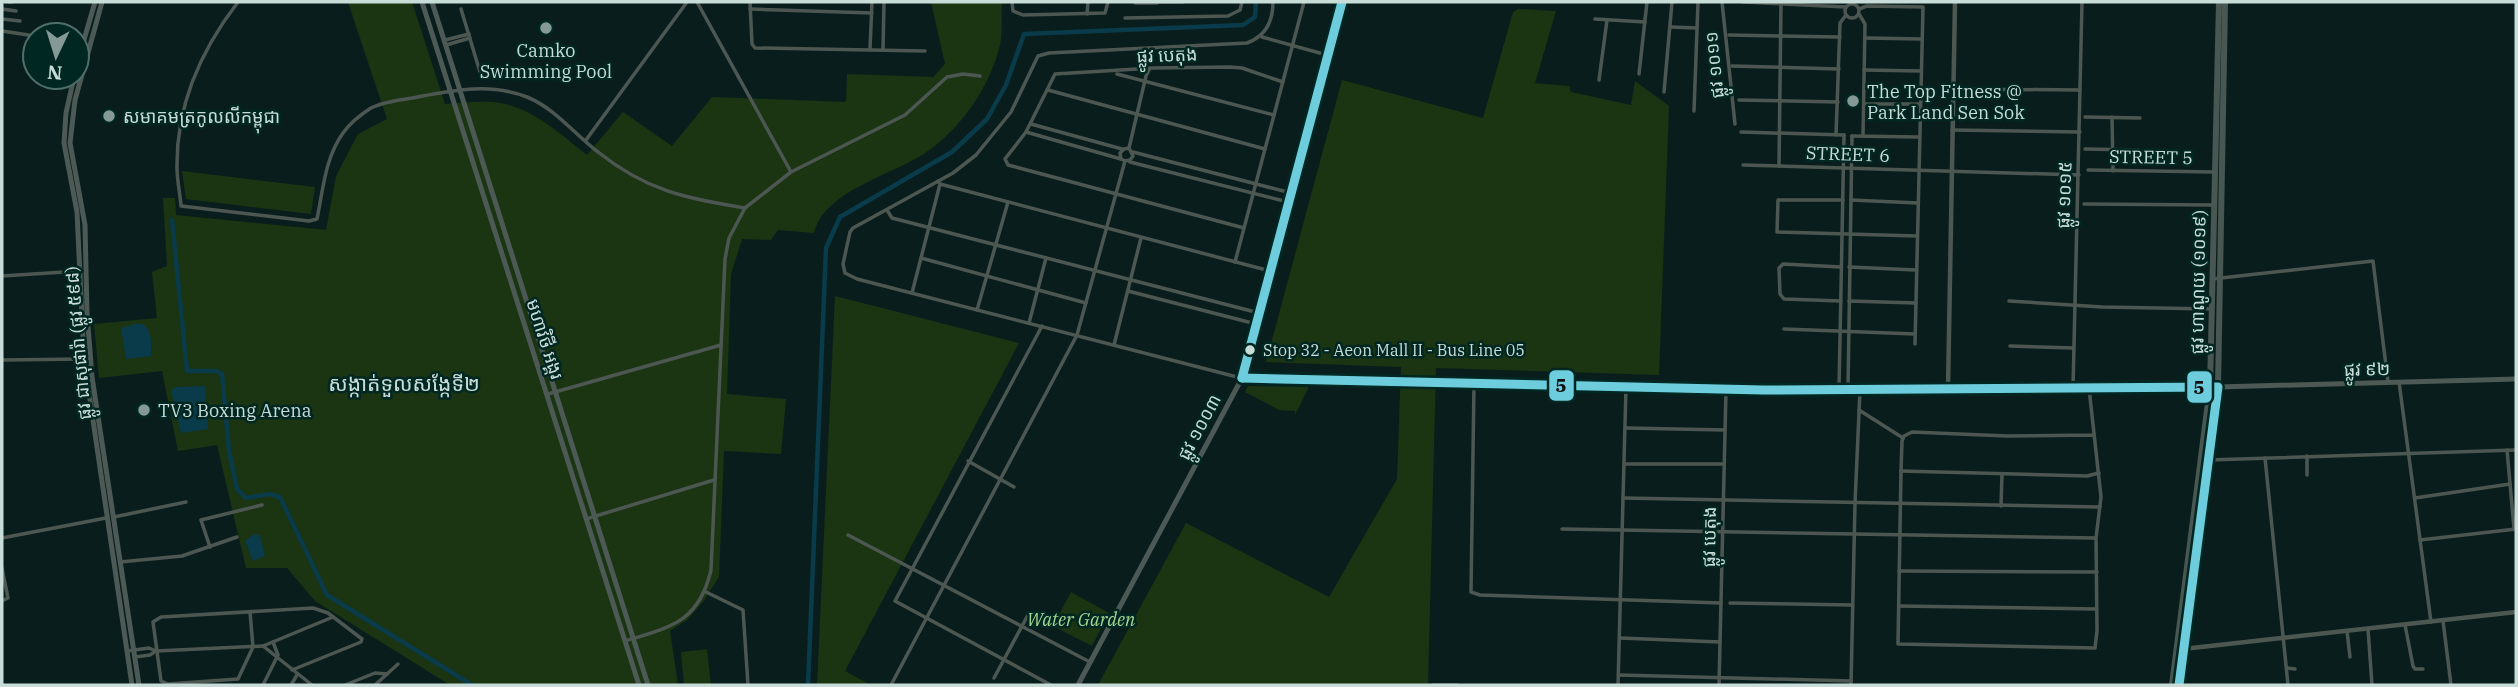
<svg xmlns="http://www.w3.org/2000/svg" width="2518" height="687" viewBox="0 0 2518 687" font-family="'IBM Plex Serif','Noto Sans Khmer',serif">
	<rect width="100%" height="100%" fill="#091e1c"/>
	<!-- green -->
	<g fill="#1b3412">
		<path d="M348,2h64l33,102c15,-1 30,-3 45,-2 38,1 69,31 97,53l36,-43 49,34 40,-49 134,5 1,-28 86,3 12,-13 -14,-62h71c-1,14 1,29 -2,43 -10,42 -40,85 -75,108 -34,23 -100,37 -111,80l-36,-3 -7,10 -29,-1 -11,35 -4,120 59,5 -5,55 -57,-3 -5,126 -16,25 -16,18 -17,11 8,54h-228l-135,-84 -28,-33h-41l-29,-123 -39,6 -16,-80 -63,7 -5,-54 63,-6 -5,-46 15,-6 -4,-68h12l1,17 150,15 10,-54 22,-42 29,-15z"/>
		<polygon points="1518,9 1556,11 1535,83 1569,86 1571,92 1631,105 1635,81 1669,106 1659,375 1436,368 1428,685 1098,685 1186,523 1329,597 1397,479 1401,367 1266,362 1342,80 1483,118 1513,12"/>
		<polygon points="182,171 315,187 311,214 186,199"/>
		<polygon points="835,296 1019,343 845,671 871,685 817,685"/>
		<polygon points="1248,386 1308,387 1308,389 1295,415 1295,411 1279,410 1245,392"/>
		<polygon points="1071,592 1109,613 1092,646 1053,626"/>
		<polygon points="707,649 711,685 684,685 681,652"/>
	</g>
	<!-- water -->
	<g fill="#093b4a">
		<polygon points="135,324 143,324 148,329 151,339 151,356 126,359 121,328"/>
		<polygon points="205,386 208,429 181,433 171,390 176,387"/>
		<polygon points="254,534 260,535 265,556 253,561 245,541"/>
	</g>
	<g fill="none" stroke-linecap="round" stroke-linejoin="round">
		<!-- canal -->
		<g stroke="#093b4a" stroke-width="4.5">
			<polyline points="172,220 187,371 216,371 222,374 229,451 237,489 246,498 270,494 280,497 327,595 472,685"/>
			<polyline points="808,685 826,248 840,217 952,152 987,119 1006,85 1024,34 1243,25 1255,17 1256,2"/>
		</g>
		<!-- minor -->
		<g stroke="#4d5752" stroke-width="3.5">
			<polyline points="8,2 12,2"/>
			<path d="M238,2c-37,48 -62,104 -61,166 0,12 3,25 4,38l128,15 8,-2c6,-29 8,-61 26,-86 7,-10 17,-18 28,-25 11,-6 28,-8 41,-10 38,-7 77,-16 115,-1 29,12 47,37 71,55 49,39 87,46 147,56l46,-36 114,-57 42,-38 16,-3 17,2"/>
			<polyline points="697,2 791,172"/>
			<polyline points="750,2 752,44 755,48 925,51"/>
			<polyline points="1012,2 1013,11 1023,15 1105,13 1108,2"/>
			<polyline points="1158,2 1183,2"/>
			<polyline points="1722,2 1735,124"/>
			<polyline points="1743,2 1846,7"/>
			<polyline points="1135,3 1157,3"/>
			<circle cx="1852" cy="11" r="7"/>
			<polyline points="2,9 16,11"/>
			<polyline points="461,9 480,72"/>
			<polyline points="750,9 872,13"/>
			<polyline points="1859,9 1867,6 1923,7 1915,344"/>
			<polyline points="1087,14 1088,2"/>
			<polyline points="1859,14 1865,24 1863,136"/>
			<polyline points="1125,18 1228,16 1240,10 1242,2"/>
			<polyline points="2,19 20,21"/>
			<polyline points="1595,19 1645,22"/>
			<polyline points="1671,27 1697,28"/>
			<polyline points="2,31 35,36"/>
			<polyline points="1729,35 1840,37"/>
			<polyline points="1262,37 1327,55"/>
			<polyline points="1865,38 1922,39"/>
			<polyline points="445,40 469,34"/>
			<polyline points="446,45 470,38"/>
			<polyline points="870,49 872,2"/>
			<polyline points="883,50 884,2"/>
			<polyline points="1732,66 1839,69"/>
			<polyline points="1864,70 1921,71"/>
			<polyline points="1117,74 1274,115"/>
			<polyline points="1639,74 1647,2"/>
			<polyline points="1599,80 1607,20"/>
			<polyline points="1953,89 2080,90"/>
			<polyline points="1048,90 1265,149"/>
			<polyline points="1664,92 1672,2"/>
			<polyline points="1739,100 1838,102"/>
			<polyline points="1864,104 1920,104"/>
			<polyline points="1694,111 1698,2"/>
			<polyline points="2085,117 2140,118"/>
			<polyline points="2112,117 2113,171"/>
			<polyline points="1031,124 1122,149"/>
			<polyline points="1952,130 2080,132"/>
			<polyline points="1026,132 1121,159"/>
			<polyline points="1741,132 1844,135"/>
			<polyline points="1836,135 1840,23 1846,15"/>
			<polyline points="1852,136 1919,137"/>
			<polyline points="586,140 687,2"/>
			<polyline points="1129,148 1146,76 1149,70"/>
			<polyline points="2085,149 2138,150"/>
			<polyline points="1133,152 1291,193"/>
			<polyline points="1130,162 1288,202"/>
			<polyline points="1743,165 2079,175"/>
			<polyline points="1779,166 1781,3"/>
			<polyline points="2088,170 2214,172"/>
			<polyline points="938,181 940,184 1270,271"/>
			<polyline points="1843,200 1778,200 1777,232 1917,236"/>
			<polyline points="1851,200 1918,203"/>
			<polyline points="2084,204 2213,205"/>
			<polyline points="887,210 892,218 1259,313"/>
			<polyline points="1244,228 1008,165 1005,159 1026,132 1055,74 1153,68 1230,67 1242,68 1283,82"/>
			<polyline points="921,258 1086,303"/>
			<polyline points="1235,262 1304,2"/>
			<polyline points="1849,267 1916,270"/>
			<polyline points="2,276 80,271"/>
			<polyline points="2212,279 2373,261 2388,382"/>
			<polyline points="1128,291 1256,324"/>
			<polyline points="912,293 940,184"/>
			<polyline points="1841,301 1784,299 1780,294 1779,268 1783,264 1841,267"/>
			<polyline points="1849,301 1916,303"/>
			<polyline points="2009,301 2102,307 2212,309"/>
			<polyline points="977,310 1008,202"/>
			<polyline points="1029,323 1046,258"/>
			<polyline points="1042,326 895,601 1051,685"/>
			<polyline points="1784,329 1915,334"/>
			<polyline points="1114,345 1141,238"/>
			<polyline points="2010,346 2073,348"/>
			<polyline points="2,360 84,359"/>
			<path d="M1241,378l-384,-99 -12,-6 -2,-9 7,-32 3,-4 100,-55 23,-18 35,-43 27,-56 11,-3 198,-10c19,-7 26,-22 26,-41"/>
			<polyline points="2399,382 2431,622"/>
			<polyline points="1474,384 1471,592 1480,595 1721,603"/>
			<polyline points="2073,388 2082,2"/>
			<polyline points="2089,388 2101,497 2096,538 2097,631 2095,648 1898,644 1901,471 1902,441 1904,436 1912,432 2007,436 2094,435"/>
			<polyline points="1839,389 1844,135"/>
			<polyline points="1848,389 1852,136"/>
			<polyline points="548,394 721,345"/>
			<polyline points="1859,410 1903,438"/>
			<polyline points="1626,428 1725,430"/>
			<polyline points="2507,450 2514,528"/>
			<polyline points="2265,458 2288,685"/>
			<polyline points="2208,460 2516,450"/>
			<polyline points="968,461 1014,487"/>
			<polyline points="1624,464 1724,464"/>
			<polyline points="1901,471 2087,476 2099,473"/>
			<polyline points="2307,475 2307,456"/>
			<polyline points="1623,498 2100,507"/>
			<polyline points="2415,498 2510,484"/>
			<polyline points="2001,506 2002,474"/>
			<polyline points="114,517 186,502"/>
			<polyline points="586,519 714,480"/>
			<polyline points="1562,529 2095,538"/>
			<polyline points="848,535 1090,662"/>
			<polyline points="2,538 106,518"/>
			<polyline points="2420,540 2516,529"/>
			<polyline points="210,547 201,520 262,505"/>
			<polyline points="120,562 182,556 237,537"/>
			<polyline points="2,568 8,598 2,601"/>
			<polyline points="1899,571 2097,572"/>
			<polyline points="706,592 743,610 748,685"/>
			<polyline points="1730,603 1852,605"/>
			<polyline points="1899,606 2096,609"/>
			<polyline points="250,612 253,647 238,679 168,684 161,681 153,622 161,617 313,608 328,613 362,639 361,642 292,670"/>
			<polyline points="2443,621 2451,685"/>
			<polyline points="2405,625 2413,666 2415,669 2423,669"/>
			<polyline points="2368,629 2372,685"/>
			<polyline points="2347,631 2350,657"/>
			<polyline points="1620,638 1720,642"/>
			<path d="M625,641c46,-14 74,-19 86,-71l14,-311 4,-21 16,-30"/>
			<polyline points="263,646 312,685"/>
			<polyline points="127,651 149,648 156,651 263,646 333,617"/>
			<polyline points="135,657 150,655 156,651"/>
			<polyline points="2287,668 2295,669"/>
			<polyline points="1619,675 1851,681"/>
			<polyline points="994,678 1028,615"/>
			<polyline points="263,685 278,655 273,642"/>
			<polyline points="291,685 297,675"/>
			<polyline points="345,685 375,673 387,674"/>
			<polyline points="375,685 398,664"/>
			<polyline points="891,685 1077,335 1125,161 1130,160 1133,156 1129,148 1124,149 1120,153 1121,159 1125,161"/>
			<polyline points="1433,685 1457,685"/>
			<polyline points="1618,685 1626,387"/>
			<polyline points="1719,685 1726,390"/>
			<polyline points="1851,685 1855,503 1860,390"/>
		</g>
		<!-- tertiary -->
		<g stroke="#4d5752" stroke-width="4.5">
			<polyline points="1948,389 1955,2"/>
			<polyline points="2183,649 2516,612"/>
		</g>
		<!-- secondary -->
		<g stroke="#4c5954" stroke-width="5">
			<polyline points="102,2 75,100 70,143 85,225 87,313 92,377 139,685"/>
			<polyline points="422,2 639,685"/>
			<polyline points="432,2 648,685"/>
			<polyline points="77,64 95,2"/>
			<polyline points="74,77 66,113 64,143 77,212 84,359 132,685"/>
			<polyline points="1242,378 1763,390 2210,387"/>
			<polyline points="2218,387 2516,379"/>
			<polyline points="1078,685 1242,378 1342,2"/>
		</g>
		<!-- primary -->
		<g stroke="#495753" stroke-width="6">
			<polyline points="2172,685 2210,387 2219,2"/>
			<polyline points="2179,685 2218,387 2225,2"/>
		</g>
		<defs>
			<g id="bus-1">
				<polyline points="1242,378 1763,390 2218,387 2179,685"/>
				<polyline points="1242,378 1342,2"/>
			</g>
		</defs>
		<!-- bus-1 casing -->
		<use href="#bus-1" stroke="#002722" stroke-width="14"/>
		<!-- bus-1 -->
		<use href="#bus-1" stroke="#6dcddd" stroke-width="9"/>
	</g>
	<!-- markers -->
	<g fill="#859a96" stroke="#002722" stroke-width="2.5">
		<circle cx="546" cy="28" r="7"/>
		<circle cx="1853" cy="101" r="7"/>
		<circle cx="109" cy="116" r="7"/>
		<circle cx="144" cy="410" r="7"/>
	</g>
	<circle fill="#c8dcd8" stroke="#002722" stroke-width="2.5" cx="1250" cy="350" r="6"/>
	<g text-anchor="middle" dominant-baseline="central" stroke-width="5" stroke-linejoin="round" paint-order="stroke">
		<!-- bus labels -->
		<g font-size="16" fill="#c8dcd8" stroke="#002722" text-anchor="start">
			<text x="1263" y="350">Stop 32 - Aeon Mall II - Bus Line 05</text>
		</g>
		<!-- poi labels -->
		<g font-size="18" fill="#c8dcd8" stroke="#002722" text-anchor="start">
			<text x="546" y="50" text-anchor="middle">Camko<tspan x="546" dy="21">Swimming Pool</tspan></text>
			<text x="1867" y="91">The Top Fitness @<tspan x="1867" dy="21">Park Land Sen Sok</tspan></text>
			<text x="123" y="116">សមាគមត្រកូលលីកម្ពុជា</text>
			<text x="158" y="410">TV3 Boxing Arena</text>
		</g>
		<!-- street labels -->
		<g font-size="18" fill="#c8dcd8" stroke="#002722">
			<text transform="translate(1167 55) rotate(-2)">ផ្លូវ បេតុង</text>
			<text transform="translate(1714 65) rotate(-96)">ផ្លូវ ១០១១</text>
			<text transform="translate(1848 154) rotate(2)">STREET 6</text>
			<text transform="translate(2151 157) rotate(1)">STREET 5</text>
			<text transform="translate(2064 195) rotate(-88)">ផ្លូវ ១០១៥</text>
			<text transform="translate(2198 282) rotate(-89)">ផ្លូវ ហាណូយ (១០១៩)</text>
			<text transform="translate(545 339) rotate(72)">មហាវិថី អង្គរ</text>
			<text transform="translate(78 343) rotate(-95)">ផ្លូវ ជាសុផារ៉ា (ផ្លូវ ៥៩៨)</text>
			<text transform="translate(2367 369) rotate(-1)">ផ្លូវ ៩២</text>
			<text transform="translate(1199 427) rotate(-62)">ផ្លូវ ១០០៣</text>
			<text transform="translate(1709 537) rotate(-89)">ផ្លូវ បេតុង</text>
		</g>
		<!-- park labels -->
		<g font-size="18" font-style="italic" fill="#a6d591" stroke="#002722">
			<text x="1081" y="619">Water Garden</text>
		</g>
		<!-- quarter labels -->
		<g font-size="21" fill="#c8dcd8" stroke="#002722">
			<text x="404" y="383">សង្កាត់ទួលសង្កែទី២</text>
		</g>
	</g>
	<g stroke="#002722" stroke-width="2.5">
		<rect x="1548" y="369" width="27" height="33" rx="7" fill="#6dcddd"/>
		<rect x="2186" y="370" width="27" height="34" rx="7" fill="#6dcddd"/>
	</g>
	<g font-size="19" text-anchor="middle" font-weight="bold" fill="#111">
		<text x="1561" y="392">5</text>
		<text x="2199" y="394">5</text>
	</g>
	<!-- border -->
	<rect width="2518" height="687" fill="none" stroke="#c8dcd8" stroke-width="7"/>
	<!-- north arrow -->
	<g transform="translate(56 56) rotate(184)"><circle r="33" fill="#002722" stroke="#506f6b" stroke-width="2"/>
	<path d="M0-5L12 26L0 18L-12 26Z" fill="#859a96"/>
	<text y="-10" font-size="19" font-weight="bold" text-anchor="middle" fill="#c8dcd8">N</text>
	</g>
</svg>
